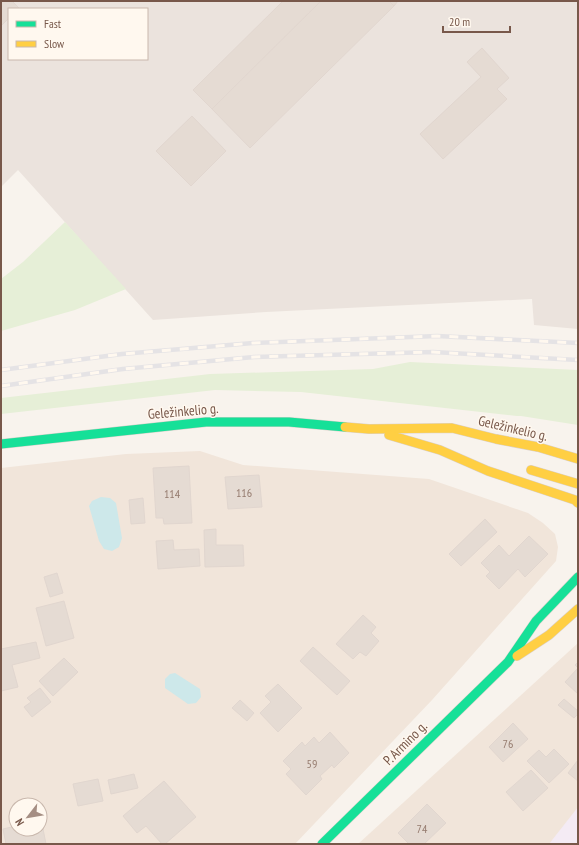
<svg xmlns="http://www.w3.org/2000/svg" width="579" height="845" viewBox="0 0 579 845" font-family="'PT Sans Narrow',sans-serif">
	<rect width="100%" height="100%" fill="#f8f3ed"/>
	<!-- residential -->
	<g fill="#f1e5da" fill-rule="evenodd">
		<path d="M200,451l43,14 186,14 99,34 15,10 12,11 3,13 -2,14 -124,139 -137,144h-294v-376l125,-14zM16,805h24v24h-24z"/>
		<polygon points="578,643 578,844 358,844"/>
	</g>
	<!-- industrial -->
	<path fill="#ebe3dd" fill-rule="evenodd" d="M1,1h577v328l-44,-4 -2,-26 -266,13 -113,8 -135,-150 -17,17zM9,9h138v50h-138z"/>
	<!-- education -->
	<polygon fill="#f4ebf4" points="578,807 578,844 549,844"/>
	<!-- green -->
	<g fill="#e6efd7">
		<polygon points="65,222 126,289 75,310 1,331 1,279 23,262"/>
		<polygon points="410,362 578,370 578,425 521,416 517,416 301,392 215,390 1,414 1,398 210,374 373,369"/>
	</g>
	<!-- water -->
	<g fill="#cde8ea">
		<polygon points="101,497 110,498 116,503 122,538 119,547 112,551 104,549 99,541 89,506 92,501"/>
		<polygon points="175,673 200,689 201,697 196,703 188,704 165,688 165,679 170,674"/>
	</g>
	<!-- building -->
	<g fill="#e5dbd3" stroke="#e1d6cf">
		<polygon points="1,1 12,1 19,8 18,9 9,9 9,18 1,26"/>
		<polygon points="283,1 321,1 212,109 193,90"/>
		<polygon points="321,1 389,1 394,6 250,148 212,109"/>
		<polygon points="389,1 398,1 394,6"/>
		<polygon points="482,48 509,78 497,89 507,99 443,159 420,134 481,77 467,62"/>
		<polygon points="192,116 226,151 191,186 156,151"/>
		<polygon points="189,466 192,523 164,524 163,518 156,518 153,468"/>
		<polygon points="259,475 262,507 228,509 225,477"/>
		<polygon points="143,498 145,523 131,524 129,500"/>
		<polygon points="485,519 497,532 461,566 449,554"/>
		<polygon points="216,529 216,545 243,545 244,566 205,567 204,530"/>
		<polygon points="529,536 548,554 525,577 518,569 499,589 486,576 490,572 481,563 499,545 509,556"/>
		<polygon points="173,540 174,550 199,549 200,566 158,569 156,541"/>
		<polygon points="57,573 63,593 50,597 44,577"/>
		<polygon points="64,601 74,638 46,646 36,608"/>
		<polygon points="363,615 376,627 371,633 379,641 366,656 360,652 353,659 336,644"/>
		<polygon points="36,642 40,658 12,665 18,687 1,691 1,649"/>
		<polygon points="313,647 350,681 337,695 300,661"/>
		<polygon points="64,658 78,672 53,696 39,681"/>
		<polygon points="578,662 578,694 565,682 578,668 575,665"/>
		<polygon points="278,684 302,708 278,732 260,713 271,702 265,696"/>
		<polygon points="40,688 51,702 32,717 24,707 31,702 27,698"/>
		<polygon points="564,699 578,711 578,714 574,718 558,705"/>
		<polygon points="240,700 254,713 247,721 232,708"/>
		<polygon points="513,723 528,739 503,762 489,747"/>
		<polygon points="330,732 349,753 334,768 332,765 320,776 322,779 306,795 286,774 291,769 283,761 302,742 305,746 314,737 319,743"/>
		<polygon points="554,749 569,764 549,783 527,761 539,750 546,757"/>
		<polygon points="578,760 578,781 568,773"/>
		<polygon points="531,770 548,788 523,811 506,792"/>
		<polygon points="134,774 138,788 111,794 108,780"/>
		<polygon points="98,779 103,801 78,806 73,784"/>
		<polygon points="164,781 196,817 165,844 162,844 146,826 137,833 123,816"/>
		<polygon points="427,804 446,823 424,844 409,844 398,833"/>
		<polygon points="16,826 16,829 28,829 28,833 43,829 46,844 6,844 3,829"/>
	</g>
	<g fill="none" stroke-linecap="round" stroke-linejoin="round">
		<defs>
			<g id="fast">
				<polyline points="1,444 206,422 289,422 345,427"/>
				<polyline points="322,844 508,662 536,621 578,577"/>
			</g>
			<g id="slow">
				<polyline points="345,427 369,429 452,428 496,439 538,447 578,459"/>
				<polyline points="389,435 440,450 488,471 575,500 578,503"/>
				<polyline points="531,470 578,484"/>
				<polyline points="517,656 549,635 578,609"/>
			</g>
		</defs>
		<!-- fast casing -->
		<use href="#fast" stroke="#dad0ca" stroke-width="10"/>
		<!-- slow casing -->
		<use href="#slow" stroke="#dad0ca" stroke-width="10"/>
		<!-- fast -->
		<use href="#fast" stroke="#16e098" stroke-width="9"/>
		<!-- slow -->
		<use href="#slow" stroke="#ffcf43" stroke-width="9"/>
		<defs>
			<g id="rail">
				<polyline points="1,370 122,354 253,343 437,336 578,343"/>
				<polyline points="1,386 123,369 254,357 433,352 578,360"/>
			</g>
		</defs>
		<!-- rail casing -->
		<use href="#rail" stroke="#e5e3e5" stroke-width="4.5"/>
		<!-- rail -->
		<use href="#rail" stroke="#fff8ef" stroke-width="3" stroke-dasharray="9" stroke-linecap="butt"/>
	</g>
	<g text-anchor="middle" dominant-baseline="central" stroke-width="3" stroke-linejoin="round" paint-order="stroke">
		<!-- number labels -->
		<g font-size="12" fill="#957b6e">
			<text x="244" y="492">116</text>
			<text x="172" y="493">114</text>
			<text x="508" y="743">76</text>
			<text x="312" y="763">59</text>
			<text x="422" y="828">74</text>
		</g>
		<!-- street labels -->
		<g font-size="14" fill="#78584a" stroke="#fff8ef">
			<text transform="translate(183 411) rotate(-5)">Geležinkelio g.</text>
			<text transform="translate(513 428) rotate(13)">Geležinkelio g.</text>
			<text transform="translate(405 743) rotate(-45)">P. Armino g.</text>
		</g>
	</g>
	<!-- border -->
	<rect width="579" height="845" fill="none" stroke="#78584a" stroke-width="4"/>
	<!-- legend -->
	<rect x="8" y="8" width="140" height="52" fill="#fff8ef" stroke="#c9b8ad"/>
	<rect x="16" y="21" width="20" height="6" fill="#16e098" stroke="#c9b8ad"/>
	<text x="44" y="28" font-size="12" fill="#78584a">Fast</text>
	<rect x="16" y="41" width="20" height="6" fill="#ffcf43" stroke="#c9b8ad"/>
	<text x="44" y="48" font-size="12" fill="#78584a">Slow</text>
	<!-- north arrow -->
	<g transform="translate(28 817) rotate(239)"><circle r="19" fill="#fff8ef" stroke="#c9b8ad"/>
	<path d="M0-3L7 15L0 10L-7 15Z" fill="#a58e83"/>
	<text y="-6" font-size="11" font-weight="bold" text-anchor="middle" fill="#78584a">N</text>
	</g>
	<!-- scale -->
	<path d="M443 26v6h67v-6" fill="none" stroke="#78584a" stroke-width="2"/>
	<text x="449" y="26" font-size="12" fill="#78584a" stroke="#fff8ef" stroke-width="3" paint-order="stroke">20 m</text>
</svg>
